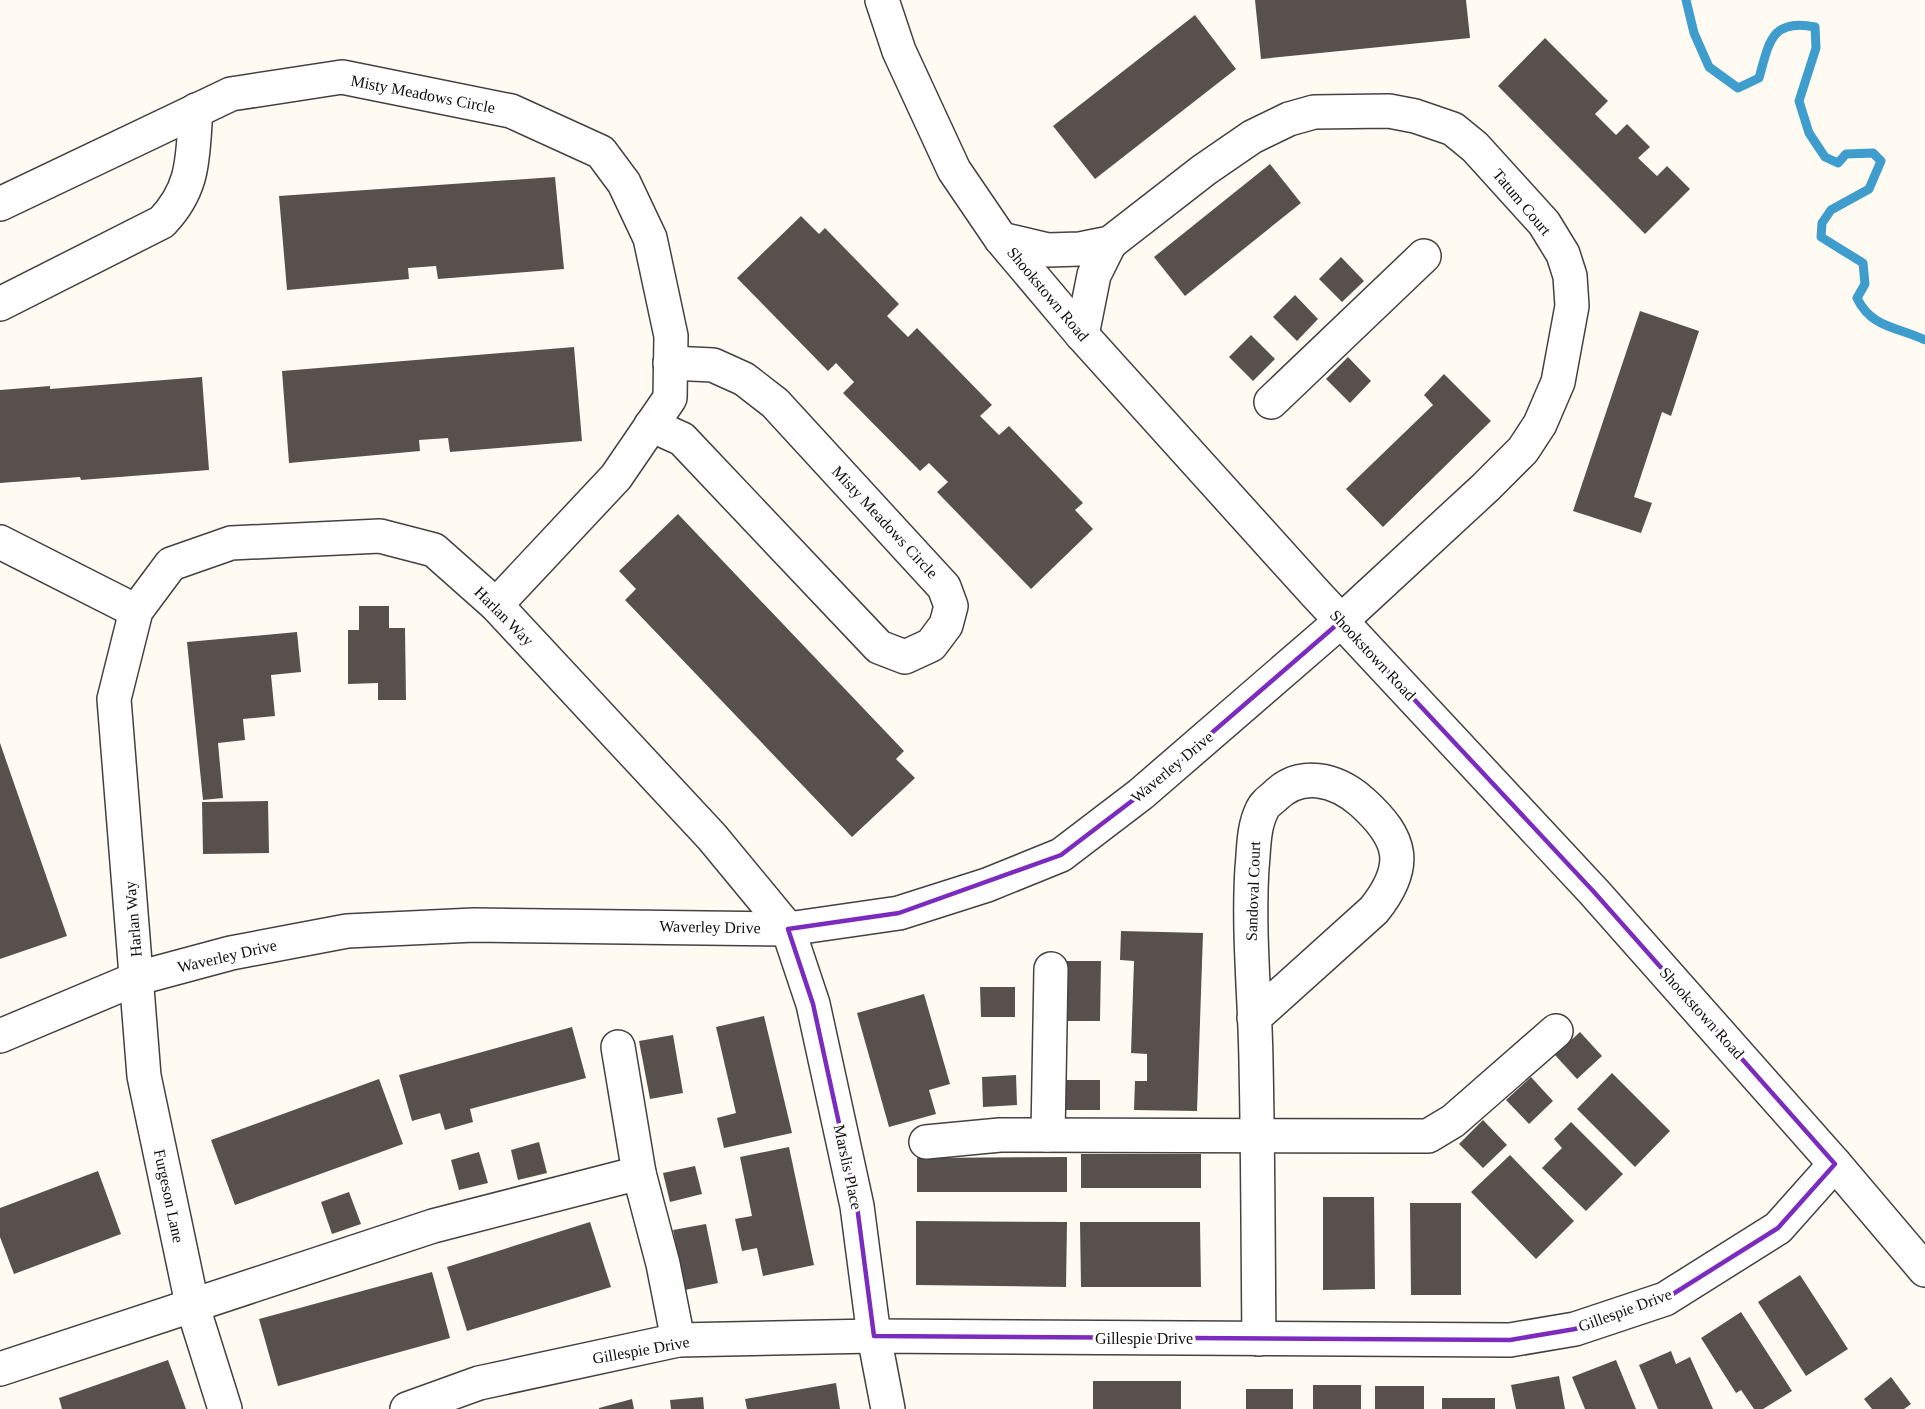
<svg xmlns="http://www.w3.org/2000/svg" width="1925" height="1409" viewBox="0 0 1925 1409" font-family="Georgia,serif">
	<rect width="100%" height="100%" fill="#fffbf2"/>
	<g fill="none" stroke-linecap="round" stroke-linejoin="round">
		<!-- stream -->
		<path stroke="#3e9dcc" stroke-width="9" d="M1686,0l8,33 15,34 29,21 21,-10c10,-35 12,-60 56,-51l1,21 -17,53 10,32 16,24 13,6 8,-9 27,-1 8,8 -12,28 -38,21 -9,13 -1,14 42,26 2,21 -8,14c14,30 41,29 68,42"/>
	</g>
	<!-- building -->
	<g fill="#58504c">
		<polygon points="1255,0 1466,0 1470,38 1261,59"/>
		<polygon points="1195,15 1236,69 1095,179 1053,126"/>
		<polygon points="1545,38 1608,101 1595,114 1616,135 1627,124 1650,147 1638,158 1657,176 1667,166 1690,189 1645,234 1498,86"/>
		<polygon points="1270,164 1301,203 1185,296 1154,257"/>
		<polygon points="555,177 564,269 438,279 436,266 408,268 409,279 287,290 279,196"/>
		<polygon points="801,216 819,234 825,228 899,304 887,316 908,337 917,328 992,405 980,416 999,435 1009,426 1083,503 1075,510 1093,529 1031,589 937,492 948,482 929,463 920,471 843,393 854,382 836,363 828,371 737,278"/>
		<polygon points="1341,257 1364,281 1342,302 1319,279"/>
		<polygon points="1295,295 1318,319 1297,341 1273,317"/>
		<polygon points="1640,311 1699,331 1671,416 1662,412 1634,497 1652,503 1641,533 1573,511"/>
		<polygon points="1251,335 1275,359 1253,381 1229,357"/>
		<polygon points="574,347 582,441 450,452 448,438 419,440 420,451 289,463 282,371"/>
		<polygon points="1348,357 1371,381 1350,403 1326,379"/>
		<polygon points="1444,374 1491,421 1383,527 1346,489 1433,405 1424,395"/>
		<polygon points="202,377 209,470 81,480 80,477 0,483 0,390 50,386 50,389"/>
		<polygon points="678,514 904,751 896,759 915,778 852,837 625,600 636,589 619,571"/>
		<polygon points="359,606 389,606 389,628 405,628 406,700 378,700 378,683 348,684 348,630 359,630"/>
		<polygon points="297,632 301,672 271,675 275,716 243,719 245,740 218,743 223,798 203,800 187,642"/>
		<polygon points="0,743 67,936 0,959"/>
		<polygon points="268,801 269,853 203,854 202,802"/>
		<polygon points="1121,931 1203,933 1197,1111 1134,1110 1135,1081 1147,1081 1147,1054 1131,1053 1134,961 1120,960"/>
		<polygon points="1066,961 1101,961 1100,1021 1066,1021"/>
		<polygon points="980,987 1015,987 1015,1017 981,1017"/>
		<polygon points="924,994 950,1084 929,1090 936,1114 889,1127 857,1013"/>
		<polygon points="764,1016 792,1133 724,1148 717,1118 736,1113 716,1027"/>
		<polygon points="572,1027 586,1078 470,1109 473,1122 445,1130 440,1113 412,1121 399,1075"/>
		<polygon points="1580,1032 1602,1056 1577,1079 1555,1055"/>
		<polygon points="673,1035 683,1093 650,1099 639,1041"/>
		<polygon points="1612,1073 1670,1131 1635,1167 1577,1109"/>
		<polygon points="1016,1075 1017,1105 983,1107 982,1077"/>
		<polygon points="1531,1077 1553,1101 1529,1124 1506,1100"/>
		<polygon points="379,1079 403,1144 235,1205 211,1140"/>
		<rect x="1066" y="1080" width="34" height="30"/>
		<polygon points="1483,1120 1507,1145 1483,1168 1459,1144"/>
		<polygon points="1571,1122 1623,1174 1586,1211 1542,1168 1562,1148 1554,1139"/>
		<polygon points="539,1142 547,1173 518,1180 511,1150"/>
		<polygon points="789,1147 814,1265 763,1276 757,1248 742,1251 735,1219 752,1216 740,1157"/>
		<polygon points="479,1152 488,1183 459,1190 451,1160"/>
		<rect x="1081" y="1154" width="120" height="34"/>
		<polygon points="1510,1155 1574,1221 1536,1259 1471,1192"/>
		<polygon points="1067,1157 1067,1192 917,1192 917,1158"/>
		<polygon points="695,1166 702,1194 670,1202 663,1173"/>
		<polygon points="98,1171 121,1234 14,1274 0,1237 0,1208"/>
		<polygon points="349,1192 361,1224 332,1234 321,1202"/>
		<polygon points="1323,1197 1374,1197 1375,1289 1323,1290"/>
		<polygon points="1410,1203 1461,1203 1461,1295 1411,1295"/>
		<polygon points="916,1221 1067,1222 1066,1287 916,1285"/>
		<polygon points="590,1222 611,1287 467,1331 447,1267"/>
		<polygon points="1080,1222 1200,1222 1201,1287 1081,1287"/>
		<polygon points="706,1224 718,1283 685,1290 673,1230"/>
		<polygon points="432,1272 450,1338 278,1386 259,1319"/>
		<polygon points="1800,1275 1848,1349 1806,1376 1758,1302"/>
		<polygon points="1741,1312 1792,1391 1763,1409 1754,1409 1741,1390 1736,1393 1701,1338"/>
		<polygon points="1671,1351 1676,1364 1690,1357 1713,1409 1658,1409 1639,1365"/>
		<polygon points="168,1360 186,1409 62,1409 59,1398"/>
		<polygon points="1616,1360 1636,1409 1585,1409 1572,1377"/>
		<polygon points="1559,1376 1565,1409 1516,1409 1511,1385"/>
		<polygon points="1891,1377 1911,1404 1904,1409 1872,1409 1864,1399"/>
		<rect x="1093" y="1381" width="88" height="28"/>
		<polygon points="836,1383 840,1409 747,1409 745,1399"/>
		<rect x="1313" y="1385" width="48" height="24"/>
		<rect x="1375" y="1386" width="49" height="23"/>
		<rect x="1246" y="1389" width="47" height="20"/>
		<polygon points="703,1397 704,1409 671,1409 670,1400"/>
		<rect x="1442" y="1398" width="53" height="11"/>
		<polygon points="632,1399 634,1409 599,1409 599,1408"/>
	</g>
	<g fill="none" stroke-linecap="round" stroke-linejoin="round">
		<defs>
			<g id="minor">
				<polyline points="882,0 899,51 954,170 1001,239 1082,335 1316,594 1594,892 1835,1164 1925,1270"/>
				<polyline points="0,204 231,94 342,77 511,111 601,152 624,183 650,238 671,336 670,398 616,477 496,605"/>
				<path d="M0,304l162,-82c34,-36 30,-66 34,-112"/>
				<polyline points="1082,335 1094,275 1110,243"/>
				<polyline points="1271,402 1424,256"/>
				<polyline points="651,425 682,439 879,647 905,657 931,645 946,625 951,606 944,587 775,403 744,379 713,365 670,363"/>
				<polyline points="0,542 136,611"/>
				<path d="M1254,1018l120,-108c35,-44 29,-71 -12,-108 -26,-23 -62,-32 -88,-5 -5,4 -10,8 -12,13 -9,18 -8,39 -10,58 -4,65 3,129 4,194 2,92 2,185 3,277"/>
				<polyline points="0,1036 138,978 231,953 347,931 474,925 788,929 899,913 987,885 1061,855 1141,794 1341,621 1486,487 1523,450 1540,424 1558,382 1572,306 1570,276 1563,254 1544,223 1475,147 1453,129 1415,116 1389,111 1314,112 1289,119 1252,137 1204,170 1110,243 1080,249 1048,250 1001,239"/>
				<polyline points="618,1047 639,1173"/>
				<polyline points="1048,1135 1051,969"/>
				<polyline points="926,1142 1000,1135 1428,1136 1453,1121 1556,1031"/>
				<polyline points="0,1369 433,1226 639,1173 663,1264 678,1340"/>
				<polyline points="225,1409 192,1304 144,1076 114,699 136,611 171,564 231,543 380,536 434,550 496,605 712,837 788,929 813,1004 857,1206 874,1336 888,1409"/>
				<polyline points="407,1409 479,1383 678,1340 874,1336 1510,1340 1575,1329 1665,1299 1778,1228 1835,1164"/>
			</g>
		</defs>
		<!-- minor casing -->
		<use href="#minor" stroke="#424242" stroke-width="36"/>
		<!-- minor -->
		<use href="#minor" stroke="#fff" stroke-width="33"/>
	</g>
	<!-- marked area -->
	<path fill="none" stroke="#7b2cbf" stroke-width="4.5" stroke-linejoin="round" d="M1341,621l253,271 241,272 -57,64 -113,71 -90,30 -65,11 -636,-4 -17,-130 -44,-202 -25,-75 111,-16 162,-58 80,-61z"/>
	<g text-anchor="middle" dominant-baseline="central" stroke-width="6" stroke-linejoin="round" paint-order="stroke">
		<!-- street labels -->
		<g font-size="16" fill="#0f0f0f" stroke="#fff">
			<text transform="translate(423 94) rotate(11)">Misty Meadows Circle</text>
			<text transform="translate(1522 202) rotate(50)">Tatum Court</text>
			<text transform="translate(1048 294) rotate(50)">Shookstown Road</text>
			<text transform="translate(885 522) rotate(47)">Misty Meadows Circle</text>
			<text transform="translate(504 616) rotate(45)">Harlan Way</text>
			<text transform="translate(1373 655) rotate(47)">Shookstown Road</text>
			<text transform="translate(1172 767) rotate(-40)">Waverley Drive</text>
			<text transform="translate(1253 891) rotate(-88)">Sandoval Court</text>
			<text transform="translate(133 919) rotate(-95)">Harlan Way</text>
			<text transform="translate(710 927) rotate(1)">Waverley Drive</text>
			<text transform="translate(227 956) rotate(-13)">Waverley Drive</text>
			<text transform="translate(1702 1013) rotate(48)">Shookstown Road</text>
			<text transform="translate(848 1167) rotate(78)">Marslis Place</text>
			<text transform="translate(169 1196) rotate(78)">Furgeson Lane</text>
			<text transform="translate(1625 1310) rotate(-20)">Gillespie Drive</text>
			<text x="1144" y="1338">Gillespie Drive</text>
			<text transform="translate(641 1350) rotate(-10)">Gillespie Drive</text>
		</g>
	</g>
</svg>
